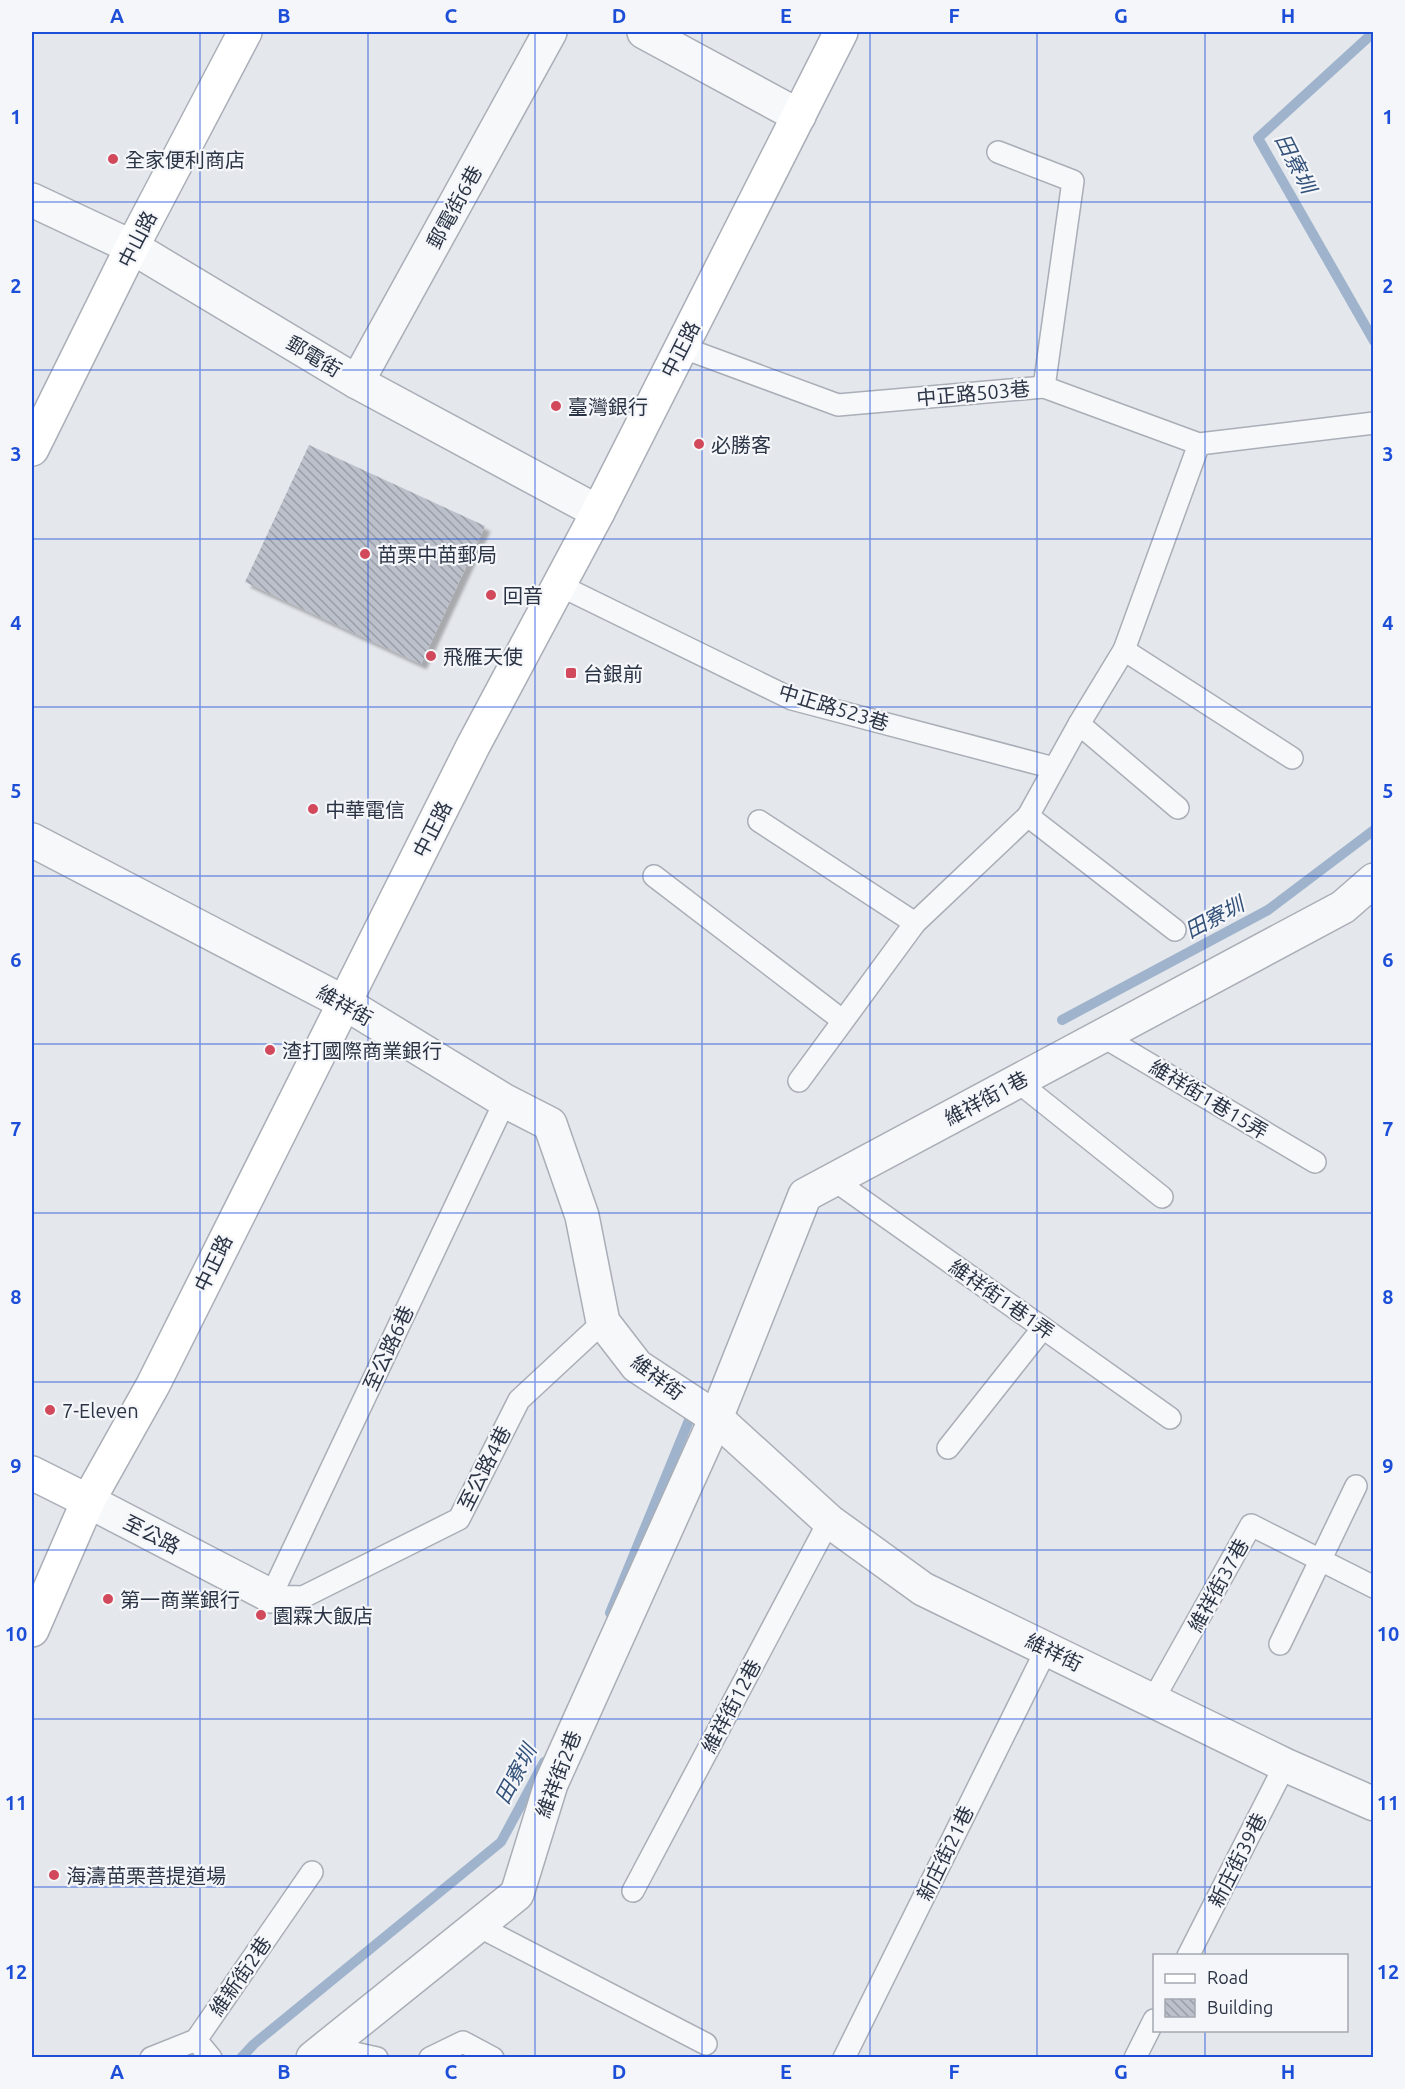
<svg xmlns="http://www.w3.org/2000/svg" width="1405" height="2089" viewBox="0 0 1405 2089" font-family="Ubuntu,'Noto Sans TC',sans-serif">
	<defs>
		<pattern id="building-back-hatch" width="6" height="6" patternUnits="userSpaceOnUse" patternTransform="scale(1.5)"><rect width="6" height="6" fill="#bbc0ca"/><path d="M-1 5l2 2M0 0l6 6M5-1l2 2" fill="none" stroke="#989da6"/></pattern>
		<filter id="shadow"><feDropShadow dx="5.5" dy="5.5" stdDeviation="1.5" flood-color="#0004"/></filter>
	</defs>
	<rect width="100%" height="100%" fill="#e4e7ec"/>
	<g fill="none" stroke-linecap="round" stroke-linejoin="round">
		<!-- stream -->
		<g stroke="#9fb4cc" stroke-width="10">
			<polyline points="1374,32 1258,138 1374,341"/>
			<polyline points="1062,1020 1268,910 1374,830"/>
			<polyline points="610,1613 692,1413"/>
			<polyline points="241,2058 254,2044 501,1842 544,1762"/>
		</g>
	</g>
	<!-- building -->
	<polygon fill="url(#building-back-hatch)" filter="url(#shadow)" points="309,445 485,526 421,664 245,582"/>
	<g fill="none" stroke-linecap="round" stroke-linejoin="round">
		<defs>
			<g id="lane">
				<polyline points="998,152 1073,181 1044,387"/>
				<polyline points="681,347 838,405 1044,387 1199,444 1374,423"/>
				<polyline points="559,585 792,699 1054,768"/>
				<polyline points="1124,650 1292,758"/>
				<polyline points="1079,724 1178,808"/>
				<polyline points="1028,816 1175,930"/>
				<polyline points="759,821 915,923"/>
				<polyline points="654,876 842,1020"/>
				<polyline points="1102,1036 1315,1162"/>
				<polyline points="799,1081 915,923 1028,816 1079,724 1124,650 1199,444"/>
				<polyline points="1017,1081 1162,1197"/>
				<polyline points="505,1101 271,1596 303,1597 459,1519 519,1400 603,1322"/>
				<polyline points="834,1180 1170,1418"/>
				<polyline points="948,1448 1043,1328"/>
				<polyline points="1280,1644 1356,1486"/>
				<polyline points="1153,1700 1251,1525 1374,1587"/>
				<polyline points="633,1891 829,1521"/>
				<polyline points="478,1926 706,2044"/>
				<polyline points="1188,1956 1285,1765"/>
				<polyline points="196,2040 211,2058"/>
				<polyline points="327,2047 377,2058"/>
				<polyline points="151,2058 196,2040 312,1872"/>
				<polyline points="430,2058 463,2042 493,2058"/>
				<polyline points="844,2058 1047,1648"/>
				<polyline points="1135,2058 1154,2020"/>
			</g>
			<g id="street">
				<polyline points="644,32 799,116"/>
				<polyline points="32,200 132,247 357,382 598,512"/>
				<polyline points="357,382 550,32"/>
				<polyline points="32,840 343,1002 505,1101 550,1124 582,1216 603,1322 637,1366 716,1418 829,1521 923,1589 1285,1765 1374,1804"/>
				<polyline points="88,1501 271,1596"/>
				<polyline points="313,2058 517,1894 551,1784 716,1418 805,1195 1343,907 1374,880"/>
			</g>
			<g id="secondary">
				<polyline points="32,449 132,247 245,32"/>
				<polyline points="32,1473 88,1501"/>
				<polyline points="32,1630 88,1501 153,1385 473,746 598,512 841,32"/>
			</g>
		</defs>
		<!-- lane casing -->
		<use href="#lane" stroke="#a9aeb7" stroke-width="24"/>
		<!-- street casing -->
		<use href="#street" stroke="#a9aeb7" stroke-width="36"/>
		<!-- secondary casing -->
		<use href="#secondary" stroke="#a9aeb7" stroke-width="36"/>
		<!-- lane -->
		<use href="#lane" stroke="#f7f8fa" stroke-width="21"/>
		<!-- street -->
		<use href="#street" stroke="#f7f8fa" stroke-width="33"/>
		<!-- secondary -->
		<use href="#secondary" stroke="#fff" stroke-width="33"/>
	</g>
	<!-- grid -->
	<path fill="none" stroke="#1d4ed8" stroke-width="1.5" stroke-opacity="0.55" d="M200,32v2026M368,32v2026M535,32v2026M702,32v2026M870,32v2026M1037,32v2026M1205,32v1924M32,202h1342M32,370h1342M32,539h1342M32,707h1342M32,876h1342M32,1044h1342M32,1213h1342M32,1382h1342M32,1550h1342M32,1719h1342M32,1887h1342M1205,2030v28"/>
	<!-- markers -->
	<g fill="#d1495b" stroke="#f4f6f9" stroke-width="2">
		<circle cx="113" cy="159" r="6"/>
		<circle cx="556" cy="406" r="6"/>
		<circle cx="699" cy="444" r="6"/>
		<circle cx="365" cy="554" r="6"/>
		<circle cx="491" cy="595" r="6"/>
		<circle cx="431" cy="656" r="6"/>
		<rect x="565" y="667" width="12" height="12" rx="3"/>
		<circle cx="313" cy="809" r="6"/>
		<circle cx="270" cy="1050" r="6"/>
		<circle cx="50" cy="1410" r="6"/>
		<circle cx="108" cy="1599" r="6"/>
		<circle cx="261" cy="1615" r="6"/>
		<circle cx="54" cy="1875" r="6"/>
	</g>
	<g text-anchor="middle" dominant-baseline="central" stroke-width="4.5" stroke-linejoin="round" paint-order="stroke">
		<!-- poi labels -->
		<g font-size="20" fill="#2b3445" stroke="#f4f6f9" text-anchor="start">
			<text x="125" y="159">全家便利商店</text>
			<text x="568" y="406">臺灣銀行</text>
			<text x="711" y="444">必勝客</text>
			<text x="377" y="554">苗栗中苗郵局</text>
			<text x="503" y="595">回音</text>
			<text x="443" y="656">飛雁天使</text>
			<text x="583" y="673">台銀前</text>
			<text x="325" y="809">中華電信</text>
			<text x="282" y="1050">渣打國際商業銀行</text>
			<text x="62" y="1410">7-Eleven</text>
			<text x="120" y="1599">第一商業銀行</text>
			<text x="273" y="1615">園霖大飯店</text>
			<text x="66" y="1875">海濤苗栗菩提道場</text>
		</g>
		<!-- street labels -->
		<g font-size="20" fill="#2b3445" stroke="#f4f6f9">
			<text transform="translate(454 207) rotate(-61)">郵電街6巷</text>
			<text transform="translate(137 239) rotate(-63)">中山路</text>
			<text transform="translate(680 349) rotate(-63)">中正路</text>
			<text transform="translate(314 356) rotate(31)">郵電街</text>
			<text transform="translate(973 393) rotate(-5)">中正路503巷</text>
			<text transform="translate(834 707) rotate(17)">中正路523巷</text>
			<text transform="translate(432 829) rotate(-63)">中正路</text>
			<text transform="translate(345 1005) rotate(30)">維祥街</text>
			<text transform="translate(986 1098) rotate(-28)">維祥街1巷</text>
			<text transform="translate(1209 1099) rotate(31)">維祥街1巷15弄</text>
			<text transform="translate(213 1263) rotate(-64)">中正路</text>
			<text transform="translate(1002 1299) rotate(35)">維祥街1巷1弄</text>
			<text transform="translate(388 1348) rotate(-65)">至公路6巷</text>
			<text transform="translate(658 1377) rotate(37)">維祥街</text>
			<text transform="translate(484 1468) rotate(-63)">至公路4巷</text>
			<text transform="translate(152 1534) rotate(27)">至公路</text>
			<text transform="translate(1218 1585) rotate(-61)">維祥街37巷</text>
			<text transform="translate(1054 1652) rotate(26)">維祥街</text>
			<text transform="translate(731 1706) rotate(-62)">維祥街12巷</text>
			<text transform="translate(558 1774) rotate(-69)">維祥街2巷</text>
			<text transform="translate(945 1853) rotate(-64)">新庄街21巷</text>
			<text transform="translate(1237 1860) rotate(-63)">新庄街39巷</text>
			<text transform="translate(240 1976) rotate(-55)">維新街2巷</text>
		</g>
		<!-- water labels -->
		<g font-size="21" font-style="italic" fill="#34527a" stroke="#f4f6f9">
			<text transform="translate(1296 163) rotate(63)">田寮圳</text>
			<text transform="translate(1214 917) rotate(-28)">田寮圳</text>
			<text transform="translate(515 1774) rotate(-62)">田寮圳</text>
		</g>
	</g>
	<!-- border -->
	<rect width="1405" height="2089" fill="none" stroke="#f4f6f9" stroke-width="66"/>
	<!-- legend -->
	<rect x="1153" y="1954" width="195" height="78" fill="#f4f6f9" stroke="#a4a8b1" stroke-width="1.5"/>
	<rect x="1165" y="1974" width="30" height="9" fill="#ffffff" stroke="#a4a8b1" stroke-width="1.5"/>
	<text x="1207" y="1984" font-size="18" fill="#2b3445">Road</text>
	<rect x="1165" y="1999" width="30" height="18" fill="url(#building-back-hatch)" stroke="#a4a8b1" stroke-width="1.5"/>
	<text x="1207" y="2014" font-size="18" fill="#2b3445">Building</text>
	<rect x="33" y="33" width="1339" height="2023" fill="none" stroke="#1d4ed8" stroke-width="2"/>
	<g font-size="20" text-anchor="middle" font-weight="bold" fill="#1d4ed8">
		<text x="117" y="23">A</text>
		<text x="284" y="23">B</text>
		<text x="451" y="23">C</text>
		<text x="619" y="23">D</text>
		<text x="786" y="23">E</text>
		<text x="954" y="23">F</text>
		<text x="1121" y="23">G</text>
		<text x="1288" y="23">H</text>
		<text x="16" y="124">1</text>
		<text x="1388" y="124">1</text>
		<text x="16" y="293">2</text>
		<text x="1388" y="293">2</text>
		<text x="16" y="461">3</text>
		<text x="1388" y="461">3</text>
		<text x="16" y="630">4</text>
		<text x="1388" y="630">4</text>
		<text x="16" y="798">5</text>
		<text x="1388" y="798">5</text>
		<text x="16" y="967">6</text>
		<text x="1388" y="967">6</text>
		<text x="16" y="1136">7</text>
		<text x="1388" y="1136">7</text>
		<text x="16" y="1304">8</text>
		<text x="1388" y="1304">8</text>
		<text x="16" y="1473">9</text>
		<text x="1388" y="1473">9</text>
		<text x="16" y="1641">10</text>
		<text x="1388" y="1641">10</text>
		<text x="16" y="1810">11</text>
		<text x="1388" y="1810">11</text>
		<text x="16" y="1979">12</text>
		<text x="1388" y="1979">12</text>
		<text x="117" y="2079">A</text>
		<text x="284" y="2079">B</text>
		<text x="451" y="2079">C</text>
		<text x="619" y="2079">D</text>
		<text x="786" y="2079">E</text>
		<text x="954" y="2079">F</text>
		<text x="1121" y="2079">G</text>
		<text x="1288" y="2079">H</text>
	</g>
</svg>
